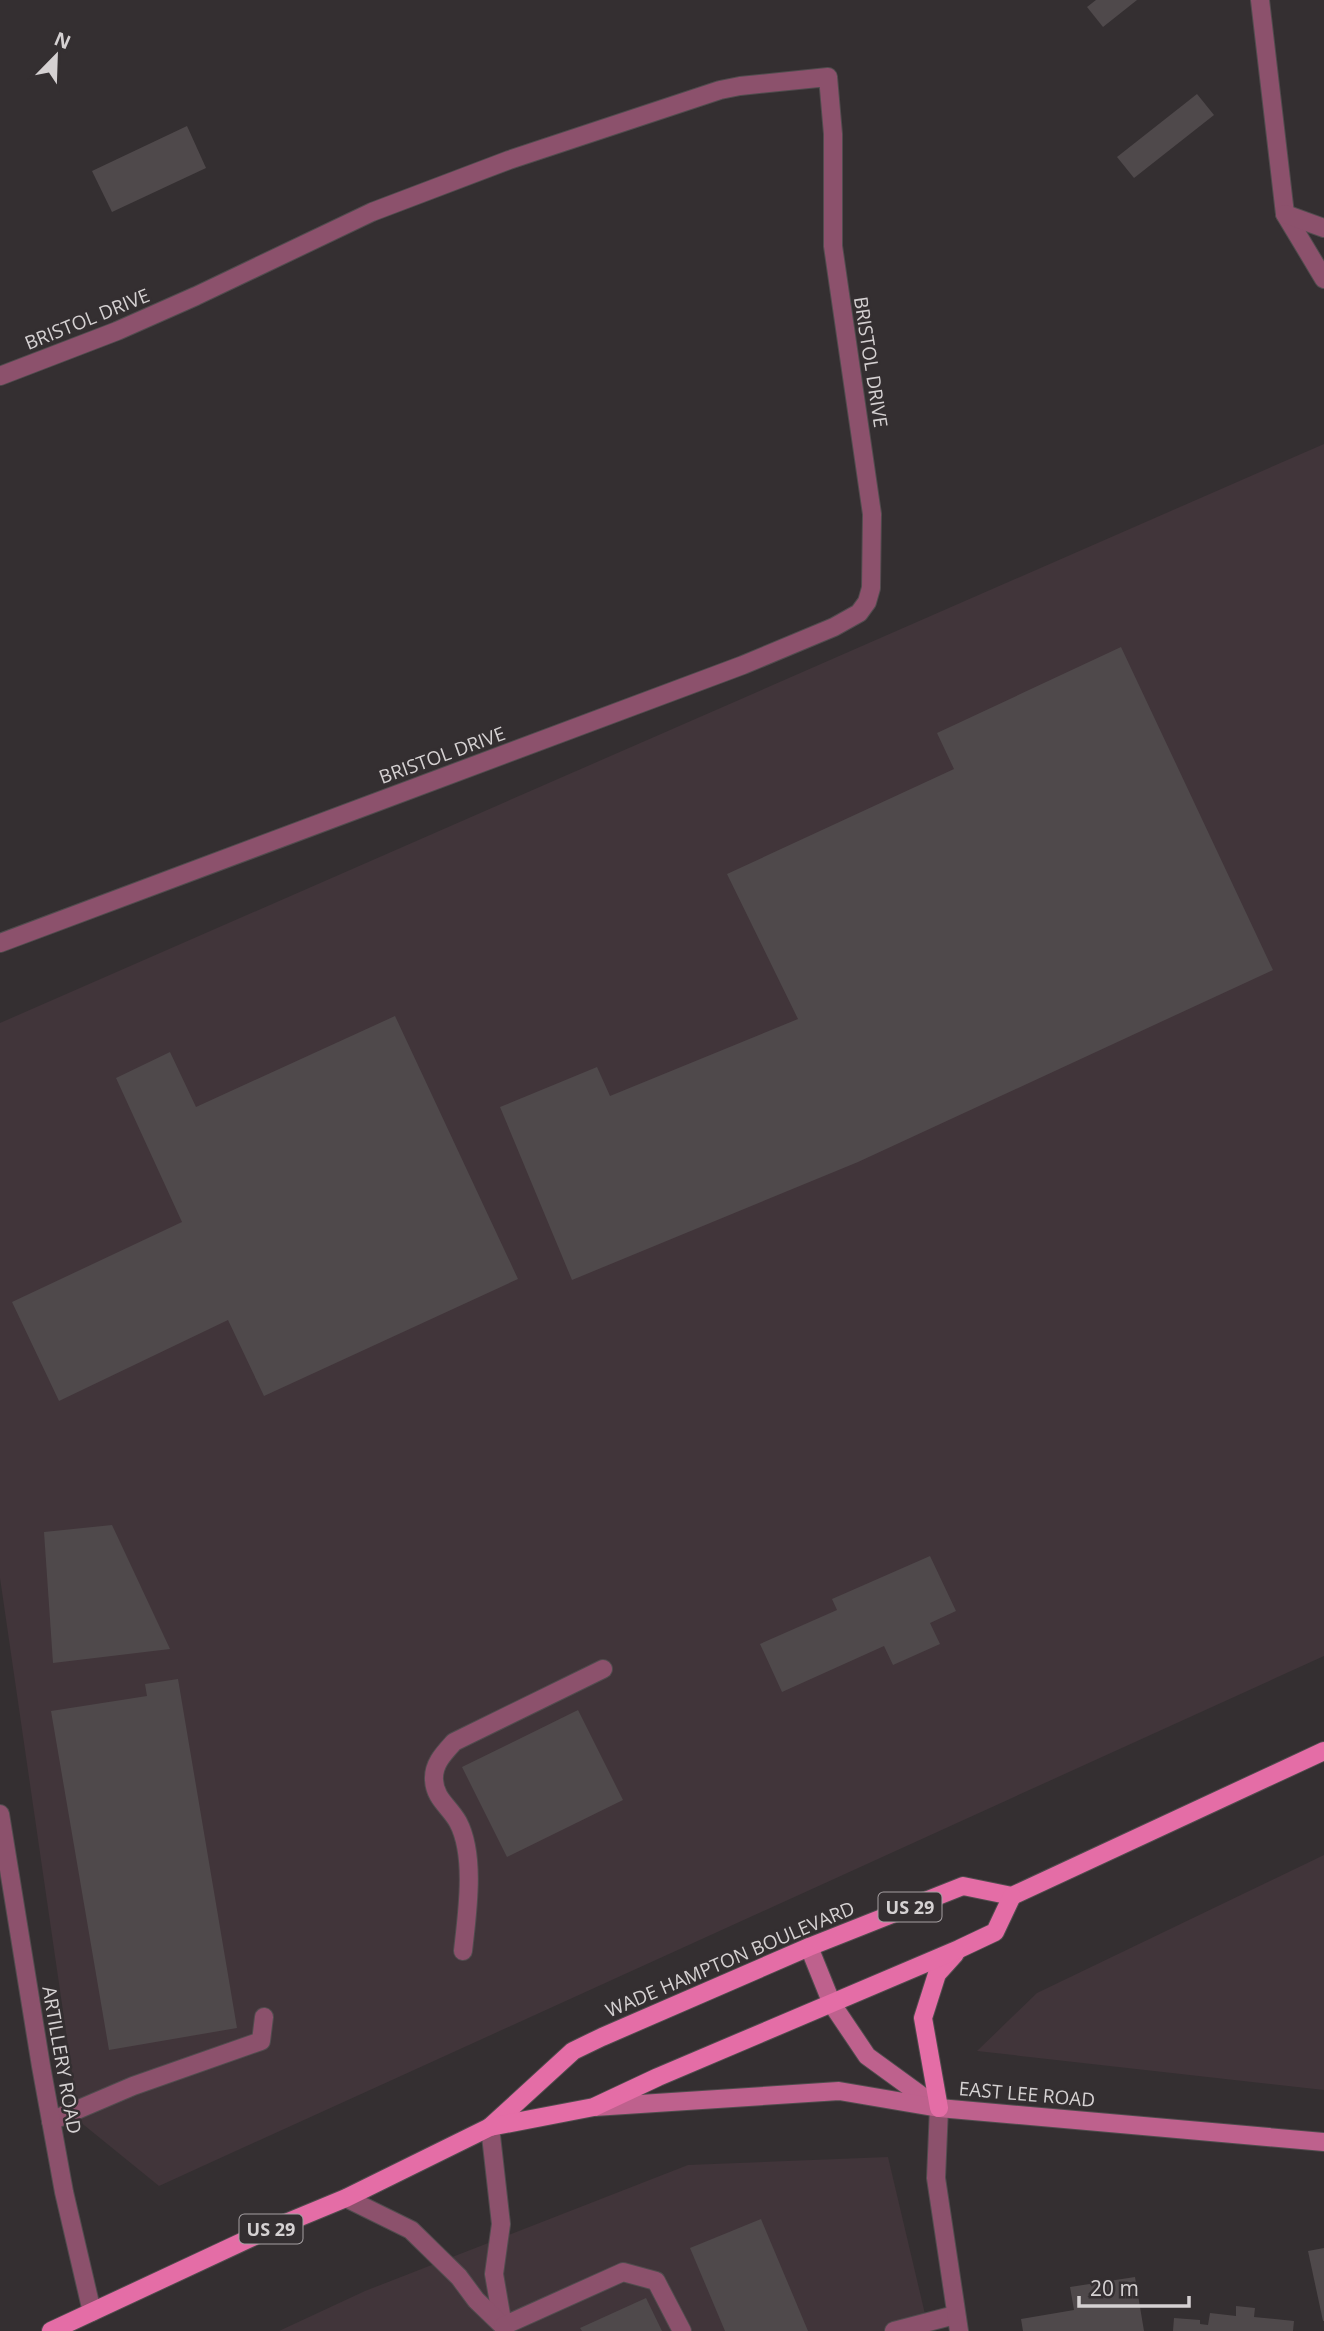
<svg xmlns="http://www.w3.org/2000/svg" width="1324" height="2331" viewBox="0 0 1324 2331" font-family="'Open Sans',sans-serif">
	<rect width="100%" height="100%" fill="#342f31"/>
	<!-- built -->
	<g fill="#41353a">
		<polygon points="1324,444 1324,1656 159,2186 79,2121 0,1578 0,1023"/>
		<polygon points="1324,1855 1324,2090 977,2051 1037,1993"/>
		<polygon points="888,2157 929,2331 279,2331 365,2291 688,2165"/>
	</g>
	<!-- building -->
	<g fill="#4f494b">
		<polygon points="1096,0 1137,0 1103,27 1087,7"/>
		<polygon points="1197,94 1214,115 1134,178 1117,157"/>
		<polygon points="187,126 206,168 112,212 92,171"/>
		<polygon points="1121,647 1273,970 858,1162 572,1280 500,1107 597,1067 610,1096 798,1019 727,874 954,769 937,733"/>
		<polygon points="395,1016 518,1279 264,1396 228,1320 59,1401 12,1302 182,1222 116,1078 170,1052 196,1107"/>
		<polygon points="112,1525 170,1649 53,1663 44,1532"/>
		<polygon points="930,1556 956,1611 930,1623 940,1644 893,1665 884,1646 782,1692 760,1644 837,1610 832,1599"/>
		<polygon points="178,1679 237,2028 109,2050 51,1711 147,1696 145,1684"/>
		<polygon points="578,1710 623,1800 507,1857 462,1767"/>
		<polygon points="761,2219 808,2331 725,2331 690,2248"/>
		<polygon points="1324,2248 1324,2321 1323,2321 1308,2251"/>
		<polygon points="1135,2277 1144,2331 1023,2331 1021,2319 1074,2310 1070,2287"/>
		<polygon points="646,2298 662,2331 582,2331 580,2328"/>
		<polygon points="1236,2306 1255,2308 1254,2317 1294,2321 1293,2331 1173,2331 1174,2318 1200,2320 1200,2324 1208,2325 1210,2313 1236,2316"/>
	</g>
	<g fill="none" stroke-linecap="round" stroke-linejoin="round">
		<defs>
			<g id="lane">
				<path d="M463,1951c4,-37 13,-95 -5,-129 -9,-16 -23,-23 -24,-42 -1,-16 10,-27 20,-38l149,-73"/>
				<polyline points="51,2121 133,2086 261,2041 264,2017"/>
				<polyline points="490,2127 501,2224 494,2274 503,2326"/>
				<polyline points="346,2198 411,2230 459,2277 476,2300 503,2326"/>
				<polyline points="505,2331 503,2326 623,2272 656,2281 682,2331"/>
				<polyline points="894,2331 955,2315"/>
			</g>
			<g id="street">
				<polyline points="1260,0 1285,214 1324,279"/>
				<polyline points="1285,214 1324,228"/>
				<polyline points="0,376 117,331 196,296 372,212 509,160 720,90 740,86 828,77 833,134 833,246 872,514 871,588 867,602 859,613 834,627 743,665 0,943"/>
				<polyline points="0,1814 41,2066 64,2192 92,2312"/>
				<polyline points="939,2108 936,2178 959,2331"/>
			</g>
			<g id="secondary">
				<polyline points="809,1947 832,2004 867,2056 933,2104"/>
				<polyline points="594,2107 839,2091 939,2108 1324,2142"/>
			</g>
			<g id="primary">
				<polyline points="939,2108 923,2018 937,1974 955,1954"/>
				<polyline points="490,2127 573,2051 602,2037 809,1947 963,1886 1012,1896 1324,1751"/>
				<polyline points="51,2331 259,2234 346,2198 490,2127 594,2107 658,2077 959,1949 995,1932 1012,1896"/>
			</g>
		</defs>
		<!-- lane casing -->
		<use href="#lane" stroke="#514c4e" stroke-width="20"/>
		<!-- street casing -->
		<use href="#street" stroke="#514c4e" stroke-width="20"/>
		<!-- secondary casing -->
		<use href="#secondary" stroke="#514c4e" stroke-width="20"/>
		<!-- primary casing -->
		<use href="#primary" stroke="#514c4e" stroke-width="20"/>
		<!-- lane -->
		<use href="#lane" stroke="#8c516c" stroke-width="18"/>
		<!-- street -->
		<use href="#street" stroke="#8c516c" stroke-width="18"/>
		<!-- secondary -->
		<use href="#secondary" stroke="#be618d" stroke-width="18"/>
		<!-- primary -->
		<use href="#primary" stroke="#e46da6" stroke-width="18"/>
	</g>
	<g text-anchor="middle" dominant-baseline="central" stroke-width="5" stroke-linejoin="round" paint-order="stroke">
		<!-- shield labels -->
		<g fill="#342f31" stroke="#a5a0a2" stroke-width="2">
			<rect x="878.5" y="1892.5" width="63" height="29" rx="5"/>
			<rect x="239.5" y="2214.5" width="63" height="29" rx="5"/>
		</g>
		<g font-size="18" font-weight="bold" fill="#d5d1d2">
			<text x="910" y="1907">US 29</text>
			<text x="271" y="2229">US 29</text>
		</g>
		<!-- street labels -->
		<g font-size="19" fill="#d5d1d2" stroke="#342f31">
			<text transform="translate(87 319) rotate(-22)">BRISTOL DRIVE</text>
			<text transform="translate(871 362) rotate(81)">BRISTOL DRIVE</text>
			<text transform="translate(442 755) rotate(-20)">BRISTOL DRIVE</text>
			<text transform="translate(730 1959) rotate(-23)">WADE HAMPTON BOULEVARD</text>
			<text transform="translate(62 2060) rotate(80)">ARTILLERY ROAD</text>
			<text transform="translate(1027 2094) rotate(5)">EAST LEE ROAD</text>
		</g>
	</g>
	<!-- north arrow -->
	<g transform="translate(56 56) rotate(23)" stroke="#342f31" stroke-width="5" paint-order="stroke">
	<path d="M0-5L12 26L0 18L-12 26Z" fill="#d5d1d2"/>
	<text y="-10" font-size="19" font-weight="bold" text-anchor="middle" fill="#d5d1d2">N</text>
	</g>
	<!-- scale -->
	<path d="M1079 2296v10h110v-10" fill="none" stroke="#d5d1d2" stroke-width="3.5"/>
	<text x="1090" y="2296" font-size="21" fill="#d5d1d2" stroke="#342f31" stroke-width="5" paint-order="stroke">20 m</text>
</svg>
